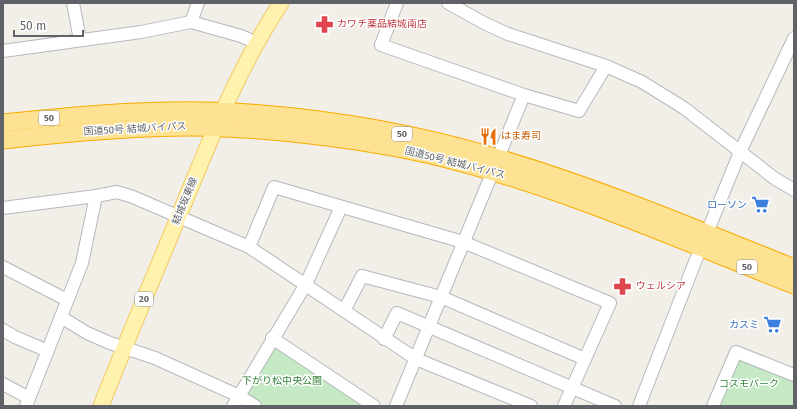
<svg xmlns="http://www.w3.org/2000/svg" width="797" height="409" viewBox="0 0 797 409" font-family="'Fira Sans','Noto Sans JP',sans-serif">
	<rect width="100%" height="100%" fill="#f1efe8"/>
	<!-- green -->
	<g fill="#c5e8c5">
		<polygon points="274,346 364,406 238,406"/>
		<polygon points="737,354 794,378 794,406 716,406"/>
	</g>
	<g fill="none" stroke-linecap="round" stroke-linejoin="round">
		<defs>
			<g id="minor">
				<polyline points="73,3 80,40"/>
				<polyline points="397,3 381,45 524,95 579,111 606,66"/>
				<polyline points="448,3 484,23 508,34 606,66 642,82 684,108 774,178 794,190"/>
				<polyline points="191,22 198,3"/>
				<polyline points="3,51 141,32 191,22 241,36 257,43"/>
				<polyline points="498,158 524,95"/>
				<polyline points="96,196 117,192 133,197 249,247 416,359 531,406"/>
				<polyline points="3,208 96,196 82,263 26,406"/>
				<polyline points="249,247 274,187 463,242 610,303 564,406"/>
				<polyline points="3,267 67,300"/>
				<polyline points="344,311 362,276 441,297 585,359"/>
				<polyline points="61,317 87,333 110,343 155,358 239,396 255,406"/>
				<polyline points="3,330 15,337 48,351"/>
				<polyline points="272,338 374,406"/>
				<polyline points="384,339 397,313 615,406"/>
				<polyline points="3,384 29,398"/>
				<polyline points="233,406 306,284 341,207"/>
				<polyline points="396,406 493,171"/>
				<polyline points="639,406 693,267 740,152 794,38"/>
				<polyline points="713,406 736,352 794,375"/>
			</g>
			<path id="major" d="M101,406c27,-69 56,-137 84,-205 28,-68 55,-136 96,-198"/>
			<g id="highway">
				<path d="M3,123c81,-9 164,-16 246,-10 83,6 169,21 249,45 101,30 199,71 296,110"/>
				<path d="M3,140c63,-7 125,-13 188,-13 23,0 47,2 70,3 57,5 114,12 170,25 125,30 244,83 363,130"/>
			</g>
		</defs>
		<!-- minor casing -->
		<use href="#minor" stroke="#b5b8bc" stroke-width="14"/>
		<!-- major casing -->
		<use href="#major" stroke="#f2c960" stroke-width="17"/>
		<!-- highway casing -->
		<use href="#highway" stroke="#f9ab00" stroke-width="19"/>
		<!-- minor -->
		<use href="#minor" stroke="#fff" stroke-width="12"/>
		<!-- major -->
		<use href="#major" stroke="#fff2af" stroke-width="15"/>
		<!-- highway -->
		<use href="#highway" stroke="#fde293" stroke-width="17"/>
	</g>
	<!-- icons -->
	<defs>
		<symbol id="pharmacy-bare" viewBox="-9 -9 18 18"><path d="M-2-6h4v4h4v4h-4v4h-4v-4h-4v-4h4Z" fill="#e0444e" stroke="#fff" stroke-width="2.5" paint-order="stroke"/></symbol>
		<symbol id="restaurant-bare" viewBox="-9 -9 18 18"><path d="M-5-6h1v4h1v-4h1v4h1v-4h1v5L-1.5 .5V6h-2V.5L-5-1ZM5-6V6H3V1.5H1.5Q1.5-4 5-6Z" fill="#e8710a" stroke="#fff" stroke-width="2.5" paint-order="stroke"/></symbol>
		<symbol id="supermarket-bare" viewBox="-9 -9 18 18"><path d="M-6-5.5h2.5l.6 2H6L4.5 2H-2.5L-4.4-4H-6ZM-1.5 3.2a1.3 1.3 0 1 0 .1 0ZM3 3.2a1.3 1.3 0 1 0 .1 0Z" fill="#3f7fe0" stroke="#fff" stroke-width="2.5" paint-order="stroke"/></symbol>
	</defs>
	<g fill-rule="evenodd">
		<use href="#pharmacy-bare" x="312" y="12" width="25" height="25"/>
		<use href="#restaurant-bare" x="476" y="124" width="25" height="25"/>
		<use href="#supermarket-bare" x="748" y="192" width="25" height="25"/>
		<use href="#pharmacy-bare" x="610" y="274" width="25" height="25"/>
		<use href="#supermarket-bare" x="760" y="312" width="25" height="25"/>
	</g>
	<g text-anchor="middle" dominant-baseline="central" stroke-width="3" stroke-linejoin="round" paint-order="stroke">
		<!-- shield labels -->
		<g fill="#fff" stroke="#8f9295" stroke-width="1">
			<rect x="39" y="111" width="20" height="14" rx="3"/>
			<rect x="392" y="127" width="20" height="14" rx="3"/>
			<rect x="737" y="260" width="20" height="14" rx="3"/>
			<rect x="135" y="292" width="18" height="14" rx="3"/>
		</g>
		<g font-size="9" font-weight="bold" fill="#5f6368">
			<text x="49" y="118">50</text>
			<text x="402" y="134">50</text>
			<text x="747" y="267">50</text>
			<text x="144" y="299">20</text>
		</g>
		<!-- health labels -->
		<g font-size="10" fill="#be3a42" stroke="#fff" text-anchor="start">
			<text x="337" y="24">カワチ薬品結城南店</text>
			<text x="636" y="286">ウェルシア</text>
		</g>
		<!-- street labels -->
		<g font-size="10" fill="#5f6368" stroke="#fff">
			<text transform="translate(135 129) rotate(-3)">国道50号 結城バイパス</text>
			<text transform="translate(455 163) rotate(14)">国道50号 結城バイパス</text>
			<text transform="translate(185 201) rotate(-67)">結城坂東線</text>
		</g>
		<!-- food labels -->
		<g font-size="10" fill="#c56008" stroke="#fff" text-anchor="start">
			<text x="501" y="136">はま寿司</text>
		</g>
		<!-- shop labels -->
		<g font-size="10" fill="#366cbe" stroke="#fff" text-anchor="end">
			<text x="747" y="205">ローソン</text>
			<text x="759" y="325">カスミ</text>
		</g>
		<!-- park labels -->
		<g font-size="10" fill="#348238" stroke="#fff">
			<text x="282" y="381">下がり松中央公園</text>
			<text x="749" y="384">コスモパーク</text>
		</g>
	</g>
	<!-- border -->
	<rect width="797" height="409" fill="none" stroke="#5f6368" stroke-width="8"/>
	<!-- scale -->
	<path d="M14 30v6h69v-6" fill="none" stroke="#5f6368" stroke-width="2"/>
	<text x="20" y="30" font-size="12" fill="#5f6368" stroke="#ffffff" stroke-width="3" paint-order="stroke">50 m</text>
</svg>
